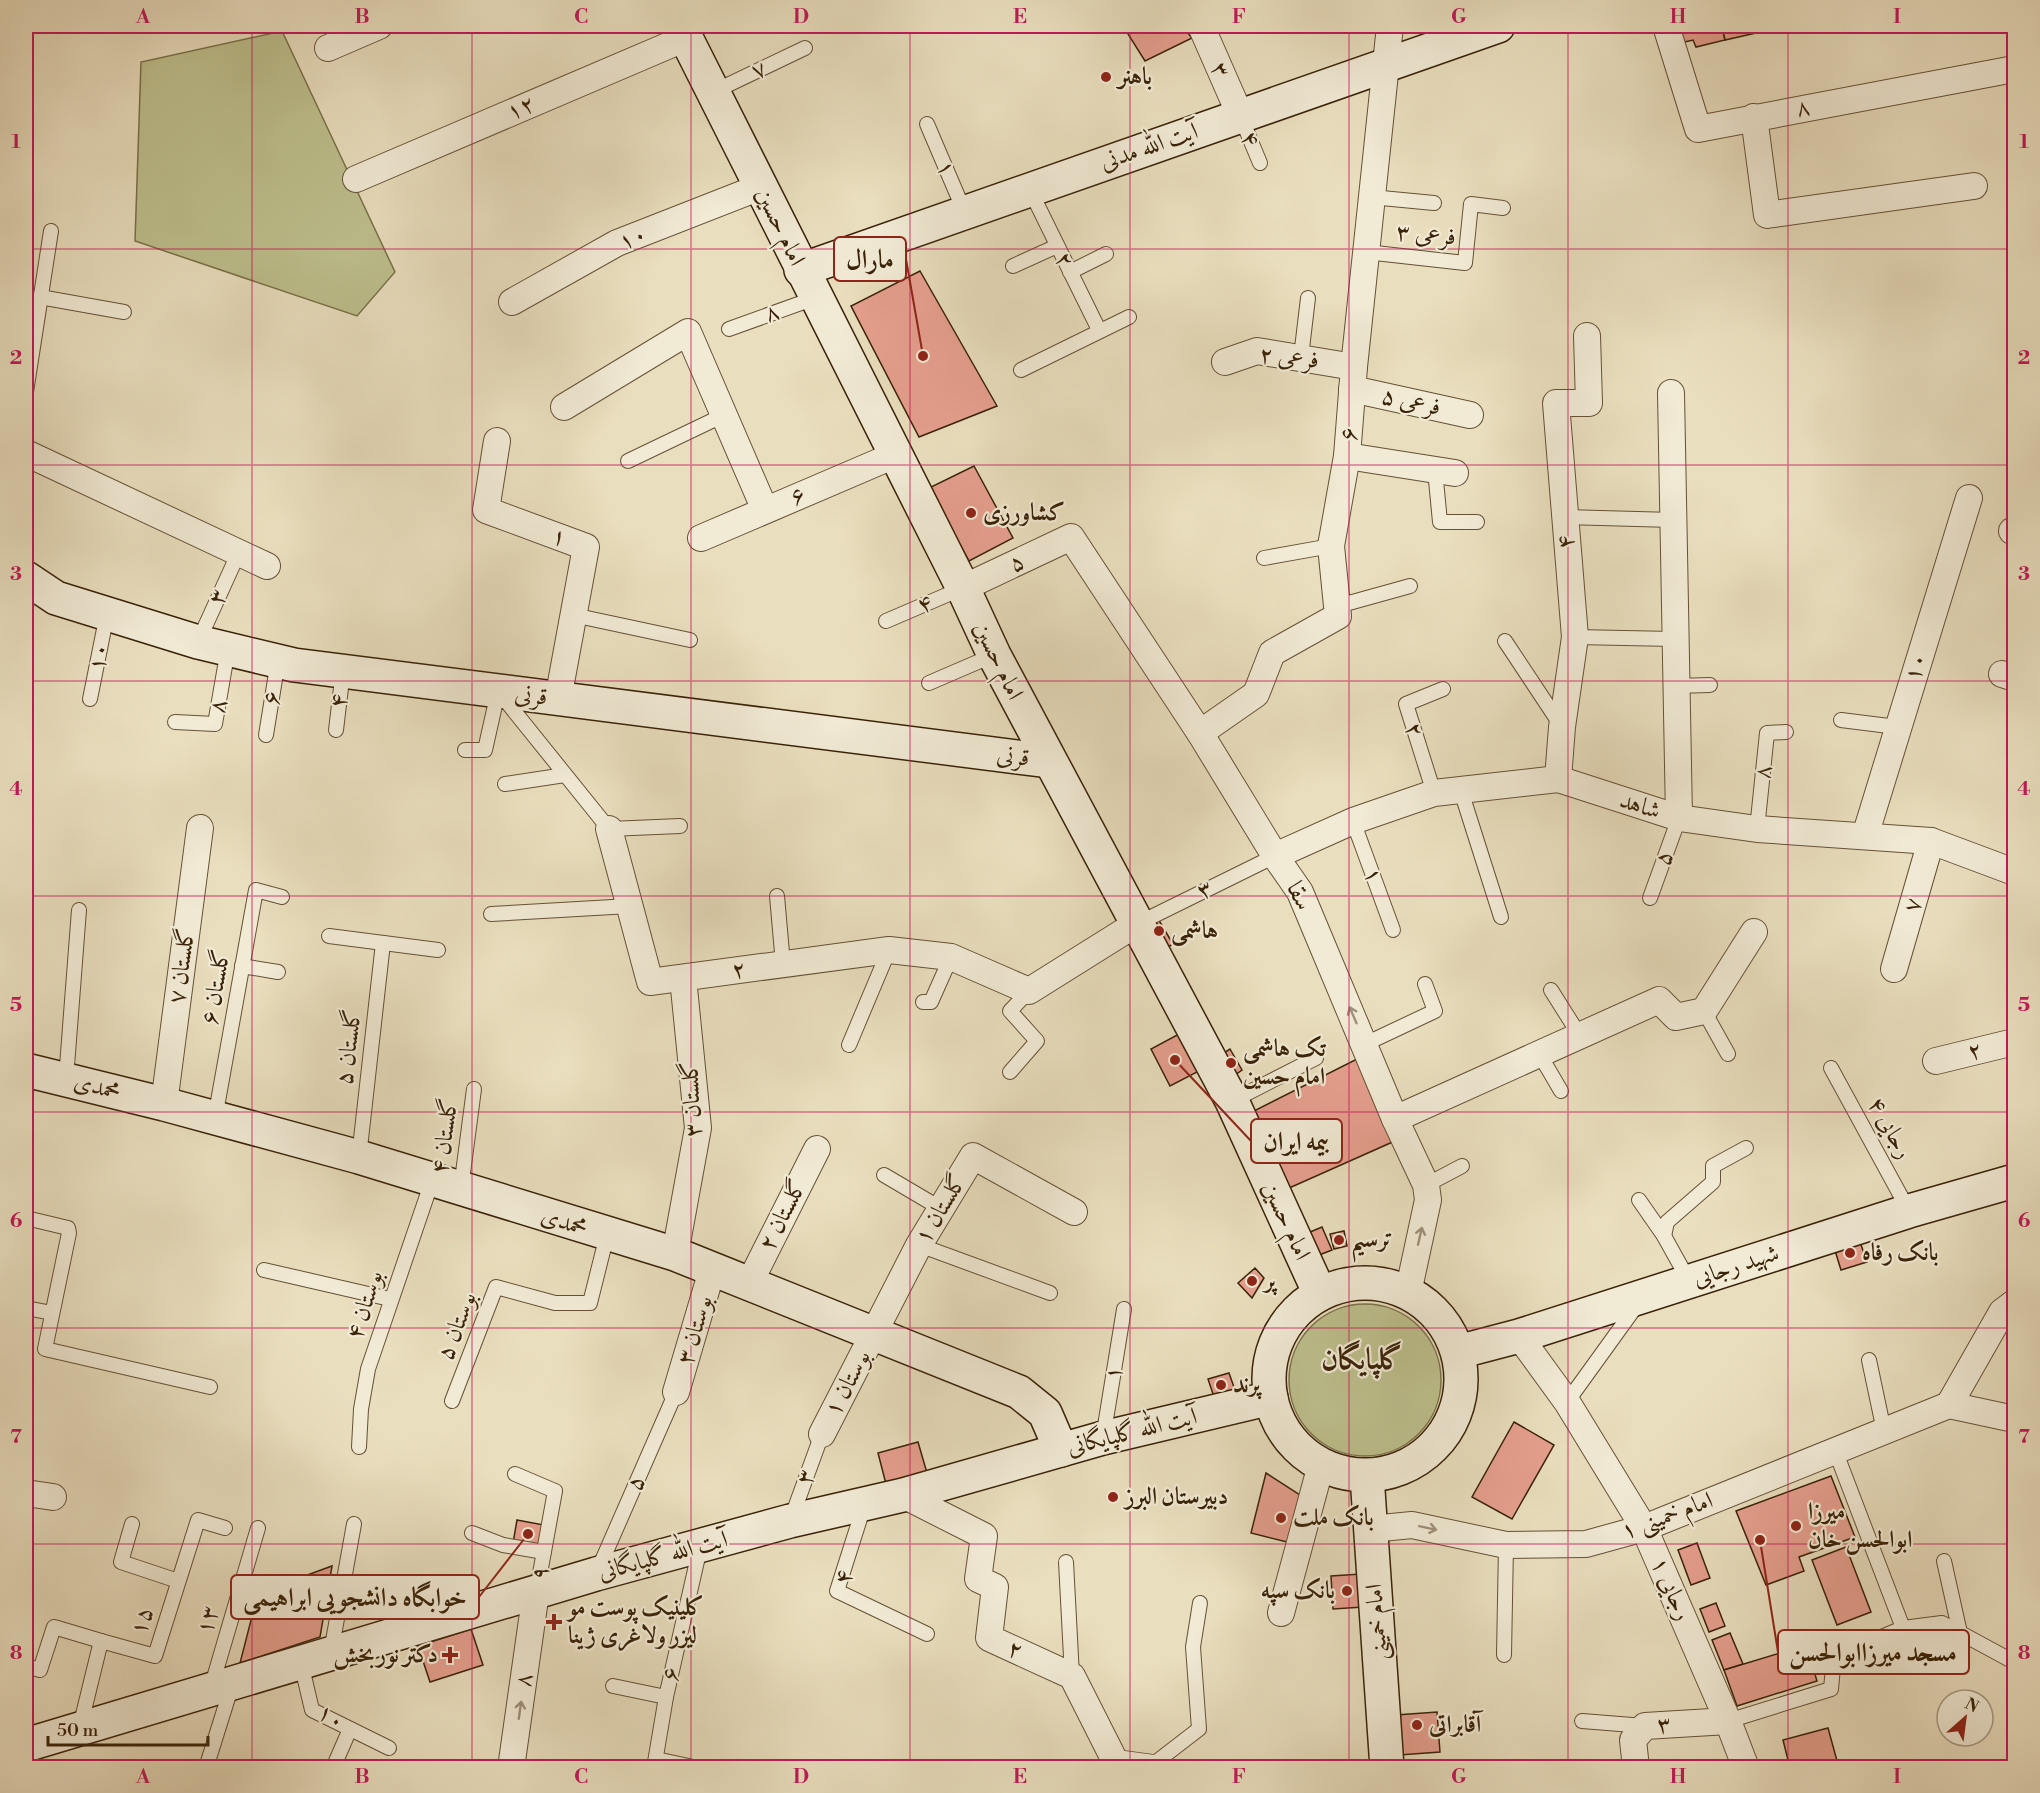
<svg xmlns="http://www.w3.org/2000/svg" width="2040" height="1793" viewBox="0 0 2040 1793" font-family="'Libre Bodoni',Amiri,serif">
	<rect width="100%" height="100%" fill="#e9debe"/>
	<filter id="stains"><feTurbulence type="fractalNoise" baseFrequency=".00333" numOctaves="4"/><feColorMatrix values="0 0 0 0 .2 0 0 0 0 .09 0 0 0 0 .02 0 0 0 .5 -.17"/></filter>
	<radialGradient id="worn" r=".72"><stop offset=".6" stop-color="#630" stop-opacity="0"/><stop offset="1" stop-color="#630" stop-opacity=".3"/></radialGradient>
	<!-- green -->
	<g fill="#bdbf8d" stroke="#7b704a" stroke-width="1.5">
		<polygon points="282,31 395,272 357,316 135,241 141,62"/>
		<circle cx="1365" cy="1380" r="76"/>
	</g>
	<!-- building -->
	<g fill="#e69f8e" stroke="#392208" stroke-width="1.5">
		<polygon points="1123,26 1182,26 1192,38 1145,61"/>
		<polygon points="1675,26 1722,26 1725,40 1696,47 1693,40 1680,43"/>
		<polygon points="1722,26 1777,26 1778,28 1725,40"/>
		<polygon points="920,271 997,406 919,437 851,306"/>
		<polygon points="974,466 1013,538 969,561 929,488"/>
		<polygon points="1154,912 1173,944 1162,951 1145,919"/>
		<polygon points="1179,1034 1199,1071 1170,1086 1151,1049"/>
		<polygon points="1230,1049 1242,1070 1231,1078 1219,1056"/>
		<polygon points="1361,1057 1397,1140 1287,1189 1248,1114"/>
		<polygon points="1322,1227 1332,1250 1314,1257 1303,1235"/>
		<polygon points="1344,1231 1347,1246 1334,1249 1330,1234"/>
		<polygon points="1858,1236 1867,1262 1841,1270 1833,1244"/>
		<polygon points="1255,1268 1264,1278 1252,1298 1238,1283"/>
		<polygon points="1229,1373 1235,1390 1214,1397 1208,1379"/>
		<polygon points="1514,1422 1554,1445 1512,1519 1472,1497"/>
		<polygon points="918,1442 927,1473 886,1484 878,1453"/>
		<polygon points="1266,1473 1311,1502 1299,1545 1251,1533"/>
		<polygon points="1831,1476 1855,1537 1799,1557 1804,1571 1766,1585 1736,1511"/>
		<polygon points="517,1520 544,1525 540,1547 513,1543"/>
		<polygon points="1697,1543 1710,1578 1691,1585 1678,1550"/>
		<polygon points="1846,1547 1871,1612 1837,1625 1812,1560"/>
		<polygon points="332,1566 320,1637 240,1663 258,1593"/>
		<polygon points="1361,1574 1363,1607 1333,1609 1331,1576"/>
		<polygon points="1716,1603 1725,1626 1709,1632 1700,1609"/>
		<polygon points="471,1629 483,1665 430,1682 418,1646"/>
		<polygon points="1730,1633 1743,1664 1724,1670 1712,1640"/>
		<polygon points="1806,1645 1817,1681 1737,1706 1724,1670"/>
		<polygon points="1437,1712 1440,1752 1399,1755 1396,1715"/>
		<polygon points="1828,1728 1839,1768 1790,1768 1783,1740"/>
	</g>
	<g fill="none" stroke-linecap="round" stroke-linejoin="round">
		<defs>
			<g id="lane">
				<polyline points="713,92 805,48"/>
				<polyline points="1240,115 1260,163"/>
				<polyline points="927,124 965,213"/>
				<polyline points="1030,190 1099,330"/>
				<polyline points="1371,197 1434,203"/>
				<polyline points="1366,252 1465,263 1471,204 1503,208"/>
				<polyline points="1013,266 1057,246"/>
				<polyline points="1070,272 1106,254"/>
				<polyline points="40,297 124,312"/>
				<polyline points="729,329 815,298"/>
				<polyline points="1301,357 1308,298"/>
				<polyline points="1021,370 1129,317"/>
				<polyline points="26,392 51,231"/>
				<polyline points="628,461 724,415"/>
				<polyline points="1435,470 1440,522 1477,522"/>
				<polyline points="1564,517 1673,520"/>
				<polyline points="1264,558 1331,546"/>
				<polyline points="1338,606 1410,586"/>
				<polyline points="573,615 690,640"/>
				<polyline points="886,621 963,588"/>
				<polyline points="1575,637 1674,639"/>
				<polyline points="1505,641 1560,724"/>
				<polyline points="198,642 239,552"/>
				<polyline points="929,683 994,655"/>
				<polyline points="1675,686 1710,685"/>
				<polyline points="502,696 609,829 680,826"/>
				<polyline points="90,699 107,614"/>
				<polyline points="1841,720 1897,727"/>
				<polyline points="175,722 215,724 228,649"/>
				<polyline points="336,730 343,671"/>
				<polyline points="266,735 278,661"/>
				<polyline points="465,750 485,750 498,692"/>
				<polyline points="505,784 565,775"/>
				<polyline points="1461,791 1501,917"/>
				<polyline points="1434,793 1406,704 1443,689"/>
				<polyline points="1353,821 1393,930"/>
				<polyline points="1757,829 1767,733 1786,732"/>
				<polyline points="777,896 783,964"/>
				<polyline points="1650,898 1679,818"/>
				<polyline points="491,914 630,906"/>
				<polyline points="1137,924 1275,856"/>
				<polyline points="329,936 438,950"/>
				<polyline points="242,966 278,972"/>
				<polyline points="1551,990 1580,1036"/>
				<polyline points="923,1002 931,1002 951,957"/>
				<polyline points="1704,1011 1728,1054"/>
				<polyline points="1365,1044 1435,1011 1425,984"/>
				<polyline points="849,1045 889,950"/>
				<polyline points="1540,1055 1561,1091"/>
				<polyline points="1831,1068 1909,1211"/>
				<polyline points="1010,1072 1037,1041 1010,1011 1029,991"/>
				<polyline points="66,1079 79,910"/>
				<polyline points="26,1093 29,1071"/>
				<polyline points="1232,1101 1316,1058"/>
				<polyline points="215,1118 256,890 282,897"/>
				<polyline points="359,1157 383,943"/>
				<polyline points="884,1175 940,1208"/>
				<polyline points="1426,1185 1462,1166"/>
				<polyline points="461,1188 474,1089"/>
				<polyline points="1639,1200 1664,1236 1689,1281"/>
				<polyline points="26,1218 68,1228 69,1233 45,1349 210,1387"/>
				<polyline points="1664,1236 1667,1222 1713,1182 1713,1166 1746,1148"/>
				<polyline points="919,1245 1050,1293"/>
				<polyline points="264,1270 390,1299"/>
				<polyline points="26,1308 52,1313"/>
				<polyline points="1869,1360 1884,1431"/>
				<polyline points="452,1401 496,1287 555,1303 590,1303 607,1235"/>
				<polyline points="1567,1402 1637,1305"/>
				<polyline points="1103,1438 1124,1309"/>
				<polyline points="359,1447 361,1409 368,1369 432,1181"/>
				<polyline points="515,1474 555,1491 537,1590"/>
				<polyline points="864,1506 837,1591 927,1634"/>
				<polyline points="791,1519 822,1434"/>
				<polyline points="132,1524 121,1562 178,1581"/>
				<polyline points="472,1533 503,1545 544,1552"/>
				<polyline points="1944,1561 1960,1633"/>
				<polyline points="1066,1562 1072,1676"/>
				<polyline points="598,1570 676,1392"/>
				<polyline points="1903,1628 1942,1623 2014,1662"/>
				<polyline points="331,1652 354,1524"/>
				<polyline points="1504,1655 1506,1545"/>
				<polyline points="301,1663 312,1710 389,1748"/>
				<polyline points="26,1666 40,1670 54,1627 101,1641"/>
				<polyline points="613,1686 666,1697"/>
				<polyline points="211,1688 258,1528"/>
				<polyline points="1582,1721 1645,1726"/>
				<polyline points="1728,1721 1831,1689 1834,1657 1903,1628 1835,1450"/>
				<polyline points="80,1727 101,1641 155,1656 198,1520 225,1528"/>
				<polyline points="656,1759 698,1768"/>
				<polyline points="1151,1766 1199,1729 1193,1647 1200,1603"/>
				<polyline points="206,1768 232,1685"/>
				<polyline points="333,1768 350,1729"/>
				<polyline points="654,1768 666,1697 700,1548"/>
			</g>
			<g id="street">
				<polyline points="1201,26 1240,115"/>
				<polyline points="1666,26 1698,129 2014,69"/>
				<polyline points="328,48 379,26"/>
				<polyline points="1754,117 1767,215 1974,186"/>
				<polyline points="356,179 686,38"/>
				<polyline points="512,302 617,243 760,187"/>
				<polyline points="1225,362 1257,351 1354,367"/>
				<polyline points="1352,389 1470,415"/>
				<polyline points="1671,393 1679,818"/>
				<polyline points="564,407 688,332 765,510"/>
				<polyline points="497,441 486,510 586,547 558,699"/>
				<polyline points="26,453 267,566"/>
				<polyline points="1347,456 1455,473"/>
				<polyline points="2012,531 2014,531"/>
				<polyline points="701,538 895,455"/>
				<polyline points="963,588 1071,537 1200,733 1275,856 1300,892 1395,1119 1426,1185 1428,1200 1408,1293"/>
				<polyline points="2002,674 2014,678"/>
				<polyline points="1200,733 1256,694 1272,653 1338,616 1331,546 1347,456 1354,367 1390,26"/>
				<polyline points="1558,779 1562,727 1575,637 1556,403 1589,403 1587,336"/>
				<polyline points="609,829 650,982 889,950 951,957 1029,991 1136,924"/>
				<polyline points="1865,836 1969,498"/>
				<polyline points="1275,856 1353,821 1434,793 1558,779 1679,818 1757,829 1931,841 2014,872"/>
				<polyline points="1894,969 1931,841"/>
				<polyline points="1936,1061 2014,1042"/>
				<polyline points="164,1104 200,828"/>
				<polyline points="1395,1119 1659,1000 1676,1017 1704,1011 1754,932"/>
				<polyline points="675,1254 698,1128 683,978"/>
				<polyline points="750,1282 817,1149"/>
				<polyline points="1519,1336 1567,1402 1644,1528 1728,1721 1746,1768"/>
				<polyline points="676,1392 713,1267"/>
				<polyline points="1949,1405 2002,1312 2014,1303"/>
				<polyline points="1949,1405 2014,1419"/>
				<polyline points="822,1434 919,1245 973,1156 1074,1212"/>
				<polyline points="26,1493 53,1497"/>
				<polyline points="903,1495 984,1536 978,1579 995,1587 989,1638 1072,1676 1116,1763 1153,1768"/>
				<polyline points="1371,1529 1412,1525 1506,1545 1586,1544 1644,1528 1949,1405"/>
				<polyline points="1281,1613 1321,1465"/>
				<polyline points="511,1768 536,1592"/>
				<polyline points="1636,1768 1633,1740 1645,1726 1728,1721"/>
			</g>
			<g id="secondary">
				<polyline points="680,26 963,588 994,655 1232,1101 1320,1294"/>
				<polyline points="801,270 1498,26"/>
				<polyline points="26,578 56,598 198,642 294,665 1049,761"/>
				<polyline points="26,1070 164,1104 359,1157 675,1254 1019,1392 1045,1413 1061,1450"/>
				<circle cx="1365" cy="1379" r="96"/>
				<polyline points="1458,1352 1519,1336 1909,1211 2014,1181"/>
				<polyline points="1367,1476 1387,1768"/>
				<polyline points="26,1745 596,1574 790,1521 903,1495 1103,1438 1271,1398"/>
			</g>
		</defs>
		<!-- lane casing -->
		<use href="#lane" stroke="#655136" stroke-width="16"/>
		<!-- street casing -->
		<use href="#street" stroke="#655136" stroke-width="28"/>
		<!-- secondary casing -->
		<use href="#secondary" stroke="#392208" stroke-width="36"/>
		<!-- lane -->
		<use href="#lane" stroke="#f1ead5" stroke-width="14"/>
		<!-- street -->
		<use href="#street" stroke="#f1ead5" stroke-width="26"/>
		<!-- secondary -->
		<use href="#secondary" stroke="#f1ead5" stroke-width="33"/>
	</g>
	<!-- one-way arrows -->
	<defs><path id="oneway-shaft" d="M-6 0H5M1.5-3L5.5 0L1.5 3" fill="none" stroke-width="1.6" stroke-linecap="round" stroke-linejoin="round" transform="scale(1.5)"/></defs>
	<g stroke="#9e9079">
		<use href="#oneway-shaft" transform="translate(1353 1015) rotate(-113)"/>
		<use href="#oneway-shaft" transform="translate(1420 1236) rotate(-77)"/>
		<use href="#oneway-shaft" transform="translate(1428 1528) rotate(12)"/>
		<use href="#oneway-shaft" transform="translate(520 1710) rotate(-82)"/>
	</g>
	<!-- grid -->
	<path fill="none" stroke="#c2185b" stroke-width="1.5" stroke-opacity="0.55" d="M252,26v1742M472,26v1742M691,26v1742M910,26v1742M1130,26v1742M1349,26v1742M1568,26v1742M1788,26v1742M26,249h1988M26,465h1988M26,681h1988M26,896h1988M26,1112h1988M26,1328h1988M26,1544h1988"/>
	<!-- markers -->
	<g fill="#8f2418" stroke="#f1ead5" stroke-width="2">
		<circle cx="1106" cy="77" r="6"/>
		<circle cx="971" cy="513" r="6"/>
		<circle cx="1159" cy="931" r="6"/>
		<circle cx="1231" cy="1063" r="6"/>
		<circle cx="1339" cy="1240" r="6"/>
		<circle cx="1850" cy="1253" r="6"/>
		<circle cx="1252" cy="1281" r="6"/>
		<circle cx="1221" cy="1385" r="6"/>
		<circle cx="1113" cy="1497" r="6"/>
		<circle cx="1281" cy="1518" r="6"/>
		<circle cx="1796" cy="1526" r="6"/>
		<circle cx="1347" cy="1591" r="6"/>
		<path d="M551 1613h6v6h6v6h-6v6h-6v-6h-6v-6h6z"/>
		<path d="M447 1646h6v6h6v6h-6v6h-6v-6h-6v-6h6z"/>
		<circle cx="1417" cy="1725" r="6"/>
	</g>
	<g text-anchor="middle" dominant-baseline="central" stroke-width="4.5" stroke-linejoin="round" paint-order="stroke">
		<!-- street labels -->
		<g font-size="24" fill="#392208" stroke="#f1ead5">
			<text transform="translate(759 70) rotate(-25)">۷</text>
			<text transform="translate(1220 70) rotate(67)">۳</text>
			<text transform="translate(521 108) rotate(-23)">۱۲</text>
			<text transform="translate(1803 108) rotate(-11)">۸</text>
			<text transform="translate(1250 139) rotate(67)">۴</text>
			<text transform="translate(1149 147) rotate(-19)">آیت الله مدنی</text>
			<text transform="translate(946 168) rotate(67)">۱</text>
			<text transform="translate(780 227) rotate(64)">امام حسین</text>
			<text transform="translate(1426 235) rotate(5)">فرعی ۳</text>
			<text transform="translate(633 238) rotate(-23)">۱۰</text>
			<text transform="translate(1064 260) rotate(64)">۲</text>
			<text transform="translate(772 313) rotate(-20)">۸</text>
			<text transform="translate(1289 358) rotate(6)">فرعی ۲</text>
			<text transform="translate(1411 402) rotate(12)">فرعی ۵</text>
			<text transform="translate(1349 434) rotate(-86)">۶</text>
			<text transform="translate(798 496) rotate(-23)">۶</text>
			<text transform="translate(559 537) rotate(20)">۱</text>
			<text transform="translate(1566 542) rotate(-95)">۴</text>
			<text transform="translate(1017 563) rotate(-25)">۵</text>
			<text transform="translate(218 597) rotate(-65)">۳</text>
			<text transform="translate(925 604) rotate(-23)">۴</text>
			<text transform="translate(99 657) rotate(-79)">۱۰</text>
			<text transform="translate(998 661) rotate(64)">امام حسین</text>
			<text transform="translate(1916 667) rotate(-73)">۱۰</text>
			<text transform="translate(531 696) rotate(7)">قرنی</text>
			<text transform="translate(272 698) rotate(-81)">۶</text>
			<text transform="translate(339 701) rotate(-83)">۴</text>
			<text transform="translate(218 706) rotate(-78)">۸</text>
			<text transform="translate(1414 730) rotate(73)">۲</text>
			<text transform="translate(1013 757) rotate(7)">قرنی</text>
			<text transform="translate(1763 772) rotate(-84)">۸</text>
			<text transform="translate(1640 806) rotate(18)">شاهد</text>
			<text transform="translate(1664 858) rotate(-70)">۵</text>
			<text transform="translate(1373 875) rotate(70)">۱</text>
			<text transform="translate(1205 890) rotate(-26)">۳</text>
			<text transform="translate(1299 896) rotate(62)">سقا</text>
			<text transform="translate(1913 905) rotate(-74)">۷</text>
			<text transform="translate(182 966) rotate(-82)">گلستان ۷</text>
			<text transform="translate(739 970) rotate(-8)">۲</text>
			<text transform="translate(216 987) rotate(-80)">گلستان ۶</text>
			<text transform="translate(349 1047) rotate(-83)">گلستان ۵</text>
			<text transform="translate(1975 1051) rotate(-13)">۲</text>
			<text transform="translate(97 1087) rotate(14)">محمدی</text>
			<text transform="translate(692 1099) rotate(-93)">گلستان ۳</text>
			<text transform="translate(1890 1128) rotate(61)">رجایی ۴</text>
			<text transform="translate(445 1136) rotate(-82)">گلستان ۴</text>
			<text transform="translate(941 1209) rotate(-59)">گلستان ۱</text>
			<text transform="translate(783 1215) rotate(-63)">گلستان ۲</text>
			<text transform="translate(1286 1221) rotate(65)">امام حسین</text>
			<text transform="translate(564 1222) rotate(17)">محمدی</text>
			<text transform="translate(1736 1266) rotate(-18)">شهید رجایی</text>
			<text transform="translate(365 1305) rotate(-72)">بوستان ۴</text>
			<text transform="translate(457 1326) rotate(-69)">بوستان ۵</text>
			<text transform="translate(695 1330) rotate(-73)">بوستان ۳</text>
			<text transform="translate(1114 1373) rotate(-81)">۱</text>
			<text transform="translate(848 1383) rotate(-62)">بوستان ۱</text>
			<text transform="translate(1132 1432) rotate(-14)">آیت الله گلپایگانی</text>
			<text transform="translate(806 1477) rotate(-70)">۳</text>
			<text transform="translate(636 1483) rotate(-66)">۵</text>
			<text transform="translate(1667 1516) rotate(-20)">امام خمینی ۱</text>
			<text transform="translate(663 1556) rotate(-15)">آیت الله گلپایگانی</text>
			<text transform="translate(540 1573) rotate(-80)">۹</text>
			<text transform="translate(844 1577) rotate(-82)">۴</text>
			<text transform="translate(1671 1589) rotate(66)">رجایی ۱</text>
			<text transform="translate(208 1620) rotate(-74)">۱۳</text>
			<text transform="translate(142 1621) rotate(-73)">۱۵</text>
			<text transform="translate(1377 1622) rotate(-94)">امام خمینی</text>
			<text transform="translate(1015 1650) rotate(24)">۲</text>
			<text transform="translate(671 1674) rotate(-77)">۶</text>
			<text transform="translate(524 1680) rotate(-82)">۸</text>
			<text transform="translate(331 1717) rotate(33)">۱۰</text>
			<text transform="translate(1664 1725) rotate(-4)">۳</text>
		</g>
		<!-- poi labels -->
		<g font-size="24" font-weight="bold" fill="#392208" stroke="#f1ead5" text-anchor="start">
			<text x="1118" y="77">باهنر</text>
			<text x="983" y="513">کشاورزی</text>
			<text x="1171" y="931">هاشمی</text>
			<text x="1243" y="1049">تک هاشمی<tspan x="1243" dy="28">امام حسین</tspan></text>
			<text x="1351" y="1240">ترسیم</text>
			<text x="1862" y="1253">بانک رفاه</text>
			<text x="1264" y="1281">پر</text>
			<text x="1233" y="1385">پرند</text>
			<text x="1125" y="1497">دبیرستان البرز</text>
			<text x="1808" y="1512">میرزا<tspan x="1808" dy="28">ابوالحسن خان</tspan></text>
			<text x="1293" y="1518">بانک ملت</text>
			<text x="1335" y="1591" text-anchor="end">بانک سپه</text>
			<text x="568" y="1608">کلینیک پوست مو<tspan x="568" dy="28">لیزر ولاغری ژینا</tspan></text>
			<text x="438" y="1655" text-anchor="end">دکتر نوربخش</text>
			<text x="1429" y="1725">آقابراتی</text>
		</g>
		<!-- district labels -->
		<g font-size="30" font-weight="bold" fill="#392208" stroke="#f1ead5">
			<text x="1362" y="1360">گلپایگان</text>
		</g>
	</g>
	<!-- callouts -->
	<path fill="none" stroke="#8f2418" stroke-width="2" d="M923 356L906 259M1175 1060L1251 1141M528 1534L479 1597M1760 1540L1778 1652"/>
	<g fill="#8f2418" stroke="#f1ead5" stroke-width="2">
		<circle cx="923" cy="356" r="6"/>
		<circle cx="1175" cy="1060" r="6"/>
		<circle cx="528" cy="1534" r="6"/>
		<circle cx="1760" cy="1540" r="6"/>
	</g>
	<g fill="#f1ead5" stroke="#8f2418" stroke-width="2">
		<rect x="834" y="237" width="72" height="44" rx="6"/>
		<rect x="1251" y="1119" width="91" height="44" rx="6"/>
		<rect x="231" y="1575" width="248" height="44" rx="6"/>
		<rect x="1778" y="1630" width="191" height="44" rx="6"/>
	</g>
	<g font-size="26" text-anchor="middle" font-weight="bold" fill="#392208">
		<text x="870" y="268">مارال</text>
		<text x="1296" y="1150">بیمه ایران</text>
		<text x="355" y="1606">خوابگاه دانشجویی ابراهیمی</text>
		<text x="1873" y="1661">مسجد میرزاابوالحسن</text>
	</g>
	<!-- margin -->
	<rect width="2040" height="1793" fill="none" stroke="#e9debe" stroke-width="66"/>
	<!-- north arrow -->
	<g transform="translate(1965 1718) rotate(28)"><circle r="28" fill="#f1ead5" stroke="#a79a83" stroke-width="1.5"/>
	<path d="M0-4.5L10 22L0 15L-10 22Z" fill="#8f2418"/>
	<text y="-9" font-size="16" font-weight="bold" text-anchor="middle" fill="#392208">N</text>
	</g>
	<!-- scale -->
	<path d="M48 1736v9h160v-9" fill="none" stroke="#392208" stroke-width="3"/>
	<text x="57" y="1736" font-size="18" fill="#392208" stroke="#f1ead5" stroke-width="4.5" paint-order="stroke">50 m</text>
	<rect x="33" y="33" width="1974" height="1727" fill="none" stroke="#c2185b" stroke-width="2"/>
	<g font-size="20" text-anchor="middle" font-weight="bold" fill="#c2185b">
		<text x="143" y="23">A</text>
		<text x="362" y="23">B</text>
		<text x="581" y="23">C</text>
		<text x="801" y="23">D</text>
		<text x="1020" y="23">E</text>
		<text x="1239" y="23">F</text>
		<text x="1459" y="23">G</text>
		<text x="1678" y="23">H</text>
		<text x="1897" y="23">I</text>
		<text x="16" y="148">1</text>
		<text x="2024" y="148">1</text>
		<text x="16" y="364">2</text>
		<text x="2024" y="364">2</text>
		<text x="16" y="580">3</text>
		<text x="2024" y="580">3</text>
		<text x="16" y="795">4</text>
		<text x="2024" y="795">4</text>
		<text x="16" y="1011">5</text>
		<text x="2024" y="1011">5</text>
		<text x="16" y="1227">6</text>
		<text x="2024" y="1227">6</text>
		<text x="16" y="1443">7</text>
		<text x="2024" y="1443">7</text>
		<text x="16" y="1659">8</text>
		<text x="2024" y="1659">8</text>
		<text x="143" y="1783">A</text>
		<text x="362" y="1783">B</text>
		<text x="581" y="1783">C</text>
		<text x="801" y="1783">D</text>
		<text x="1020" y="1783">E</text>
		<text x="1239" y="1783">F</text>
		<text x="1459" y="1783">G</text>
		<text x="1678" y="1783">H</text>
		<text x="1897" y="1783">I</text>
	</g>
	<rect width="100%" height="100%" filter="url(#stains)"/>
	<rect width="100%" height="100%" fill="url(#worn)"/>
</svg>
